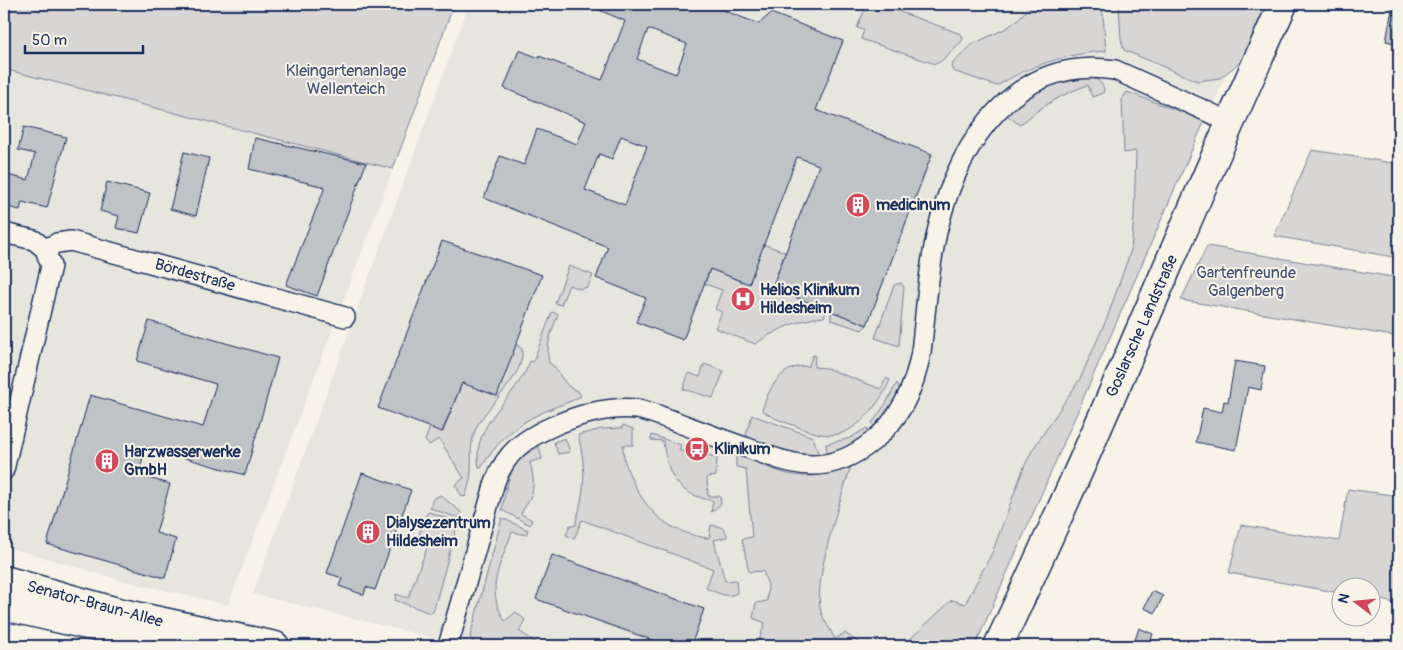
<svg xmlns="http://www.w3.org/2000/svg" width="1403" height="650" viewBox="0 0 1403 650" font-family="Pangolin,sans-serif">
	<rect width="100%" height="100%" fill="#f7f3e8"/>
	<filter id="ink" filterUnits="userSpaceOnUse"><feTurbulence type="fractalNoise" baseFrequency=".02" numOctaves="2"/><feDisplacementMap in="SourceGraphic" scale="10" xChannelSelector="R" yChannelSelector="G"/><feConvolveMatrix kernelMatrix="1 2 1 2 8 2 1 2 1" color-interpolation-filters="sRGB"/></filter>
	<g filter="url(#ink)">
		<!-- built -->
		<g fill="#e6e5de">
			<polygon points="469,4 1258,4 969,646 467,646 253,594"/>
			<polygon points="4,69 393,169 228,605 120,580 4,546"/>
		</g>
		<!-- green -->
		<g fill="#d7d6d4" stroke="#798299">
			<polygon points="4,4 454,4 393,169 4,69"/>
			<polygon points="867,4 878,4 961,34 963,38 962,41 940,62 935,64 861,39 864,30 857,28"/>
			<path d="M1033,4h69l4,47c-37,2 -78,15 -109,35l-44,-15 -2,-4 2,-4 20,-19 34,-16 9,-7z"/>
			<polygon points="1119,4 1267,4 1242,61 1220,78 1197,81 1124,50 1121,39"/>
			<path d="M1078,75c11,2 22,2 26,14l-1,4 -11,4 -4,-12c-26,9 -48,22 -68,40l-16,-12 20,-18z"/>
			<polygon points="1127,92 1187,114 1204,122 975,646 910,646 909,640 952,600 965,604 992,553 1024,467 1033,449 1080,379 1107,318 1131,250 1134,217 1136,151 1124,153 1122,99"/>
			<polygon points="1312,150 1399,164 1399,258 1274,236"/>
			<path d="M763,244l22,8 -13,36 55,21 -3,8c-26,2 -48,13 -69,27l-40,-16 7,-16 -7,-3 7,-19 -17,-6 5,-15 39,14z"/>
			<polygon points="1207,246 1399,278 1399,337 1181,300"/>
			<polygon points="569,266 593,275 588,287 580,289 569,285 561,305 555,303"/>
			<polygon points="901,283 904,287 899,346 875,338 894,285"/>
			<polygon points="831,311 867,325 862,330 831,320"/>
			<path d="M552,312l6,2c-6,17 -13,31 -9,49l6,4 6,10 8,10 10,5 2,4c-10,6 -22,9 -33,14 -31,13 -50,30 -67,58h-2c-9,-46 38,-69 51,-107l3,1z"/>
			<path d="M516,344l6,5c3,29 -34,54 -46,79 -7,17 -4,26 -5,42 0,9 -3,18 -6,27l-3,-1 -7,-11 9,-7 -25,-39 -10,6 -4,-4 5,-14 13,5 19,-49z"/>
			<path d="M815,355l-1,12 12,1 55,21 5,-11 4,2c-8,21 -34,56 -60,55 -12,0 -26,-6 -37,-10 -12,-4 -22,-8 -31,-15 8,-24 19,-45 47,-44l3,-10z"/>
			<polygon points="704,364 724,371 713,398 683,389 689,373 700,377"/>
			<path d="M897,383l3,6c-4,14 -15,28 -25,38l-3,-4 13,-18z"/>
			<path d="M752,415l61,22 6,18c-22,5 -48,-8 -69,-16l-4,-5z"/>
			<path d="M623,425l10,4v16h-10c0,16 5,27 12,41 16,31 39,48 74,52l2,-13c9,2 15,2 16,12l-13,3 11,41 11,-1 1,13c-10,6 -21,-1 -31,-5l7,-19 -131,-49 -8,19 -8,-4 4,-10 5,1c10,-36 12,-55 3,-91l24,-6 20,-1z"/>
			<path d="M867,428l3,3c-10,11 -28,20 -43,22l-1,-9 24,-6z"/>
			<path d="M652,435l29,10 -2,5 2,1 9,3 2,-5 25,9 -1,18 -9,1 1,19h12l1,8 -10,8 2,-11c-37,-8 -45,-24 -50,-60l-12,-1z"/>
			<polygon points="565,438 570,452 558,454 554,442"/>
			<path d="M539,447l3,12 -12,3c3,13 6,25 -1,38 -2,5 -6,9 -8,14l11,6 -2,5 -28,-15c5,-27 8,-52 37,-63z"/>
			<path d="M736,453c21,9 45,23 68,23 15,1 32,-6 47,-10 -10,32 -39,116 -30,146 3,9 10,18 14,27l10,-6 17,12v1h-105l8,-23 -12,-5 3,-15 11,-2 1,-16 -5,-14 -14,1 -7,-33 10,-2 -6,-68 -10,-2z"/>
			<polygon points="1348,489 1399,496 1399,604 1371,598 1370,588 1340,588 1340,593 1229,573 1241,525 1339,541"/>
			<polygon points="440,495 461,512 460,516 458,518 430,508 433,499"/>
			<polygon points="429,512 458,522 433,612 430,613 395,600 396,594 408,598 430,540 419,535 427,513"/>
			<path d="M502,518l26,12 -2,5 -14,-3c-11,32 -28,56 -7,89l11,-9 9,8 -6,11 22,15h-65l-6,-9z"/>
		</g>
		<!-- building -->
		<g fill="#c0c3c5" stroke="#1b2f5e" fill-rule="evenodd">
			<path d="M585,4h122l52,20 12,-11 72,28 -27,69 116,44 -65,171 -95,-37 47,-123 -22,-8 -48,127 -39,-15 -27,71 -47,-18 10,-24 -50,-20 12,-31 -124,-49 16,-42 24,9 13,-36 40,15 9,-22 -82,-34 15,-38 20,8v-2l63,24 23,-59zM648,29l39,15 -11,30 -39,-15zM621,136l26,10 -22,59 -40,-15 14,-36 13,5z"/>
			<polygon points="1393,4 1399,4 1399,44 1386,41"/>
			<polygon points="24,127 66,137 47,208 22,202 20,210 4,206 4,174 28,180 35,154 18,150"/>
			<polygon points="255,138 366,163 317,296 286,285 325,187 249,169"/>
			<polygon points="184,152 209,158 196,216 170,209"/>
			<polygon points="107,182 150,193 139,233 116,228 119,216 100,211"/>
			<polygon points="442,241 542,275 497,396 462,383 442,432 378,408"/>
			<polygon points="149,321 278,358 245,475 146,447 138,475 170,484 156,533 176,539 165,578 47,544 90,395 203,427 216,384 137,361"/>
			<polygon points="1235,361 1265,366 1261,390 1248,387 1236,450 1196,442 1203,408 1222,412 1224,401 1228,402"/>
			<polygon points="362,473 411,490 375,590 366,587 364,595 339,586 342,578 327,573"/>
			<polygon points="552,555 704,609 691,646 669,646 536,599"/>
			<polygon points="1152,591 1163,596 1155,613 1144,608"/>
			<polygon points="1139,628 1153,634 1149,646 1133,646"/>
		</g>
		<g fill="none" stroke-linecap="round" stroke-linejoin="round">
			<defs>
				<g id="minor">
					<polyline points="4,233 34,240 45,249 51,266 4,470"/>
					<polyline points="45,249 57,243 71,241 345,317"/>
					<path d="M448,646l47,-164c11,-30 29,-43 58,-56 27,-12 55,-20 84,-17 13,2 25,8 37,12 24,9 47,18 71,26 50,19 82,31 128,-6 27,-22 42,-55 48,-89 5,-41 7,-83 17,-124 21,-86 77,-173 177,-158l115,52"/>
				</g>
				<g id="primary">
					<polyline points="4,580 117,612 275,646"/>
					<polyline points="4,606 179,646"/>
					<path d="M998,646c101,-211 188,-429 285,-642"/>
				</g>
			</defs>
			<!-- minor casing -->
			<use href="#minor" stroke="#1b2f5e" stroke-width="22"/>
			<!-- primary casing -->
			<use href="#primary" stroke="#1b2f5e" stroke-width="31"/>
			<!-- minor -->
			<use href="#minor" stroke="#f7f3e8" stroke-width="19"/>
			<!-- primary -->
			<use href="#primary" stroke="#f7f3e8" stroke-width="28"/>
		</g>
	</g>
	<!-- icons -->
	<defs>
		<symbol id="building-disc" viewBox="-11 -11 22 22"><circle r="9.5" fill="#d1495b" stroke="#f7f3e8"/><path d="M-4-6H4V6H1V3H-1V6H-4ZM-2.5-4.3h1.7v1.8h-1.7ZM.8-4.3h1.7v1.8H.8ZM-2.5-1h1.7V.8h-1.7ZM.8-1h1.7V.8H.8Z" fill="#fff"/></symbol>
		<symbol id="hospital-disc" viewBox="-11 -11 22 22"><circle r="9.5" fill="#d1495b" stroke="#f7f3e8"/><path d="M-5-5h3v3.5h4V-5h3V5h-3V1.5h-4V5h-3Z" fill="#fff"/></symbol>
		<symbol id="bus-disc" viewBox="-11 -11 22 22"><circle r="9.5" fill="#d1495b" stroke="#f7f3e8"/><path d="M-5-6H5V4H4V6H2V4H-2V6H-4V4H-5ZM-3.5-4V0h7V-4ZM-3.5 1.2v1.5H-2V1.2ZM2 1.2v1.5H3.5V1.2Z" fill="#fff"/></symbol>
	</defs>
	<g fill-rule="evenodd">
		<use href="#building-disc" x="844" y="191" width="28" height="28"/>
		<use href="#hospital-disc" x="729" y="285" width="28" height="28"/>
		<use href="#bus-disc" x="683" y="435" width="28" height="28"/>
		<use href="#building-disc" x="93" y="447" width="28" height="28"/>
		<use href="#building-disc" x="354" y="518" width="28" height="28"/>
	</g>
	<g text-anchor="middle" dominant-baseline="central" stroke-width="4" stroke-linejoin="round" paint-order="stroke">
		<!-- park labels -->
		<g font-size="16" fill="#415076" stroke="#f7f3e8">
			<text x="346" y="71">Kleingartenanlage<tspan x="346" dy="18">Wellenteich</tspan></text>
			<text x="1246" y="273">Gartenfreunde<tspan x="1246" dy="18">Galgenberg</tspan></text>
		</g>
		<!-- poi labels -->
		<g font-size="16" font-weight="bold" fill="#1b2f5e" stroke="#f7f3e8" text-anchor="start">
			<text x="876" y="205">medicinum</text>
			<text x="760" y="290">Helios Klinikum<tspan x="760" dy="18">Hildesheim</tspan></text>
			<text x="714" y="449">Klinikum</text>
			<text x="124" y="452">Harzwasserwerke<tspan x="124" dy="18">GmbH</tspan></text>
			<text x="386" y="523">Dialysezentrum<tspan x="386" dy="18">Hildesheim</tspan></text>
		</g>
		<!-- street labels -->
		<g font-size="16" fill="#1b2f5e" stroke="#f7f3e8">
			<text transform="translate(195 275) rotate(16)">Bördestraße</text>
			<text transform="translate(1142 326) rotate(-66)">Goslarsche Landstraße</text>
			<text transform="translate(95 604) rotate(15)">Senator-Braun-Allee</text>
		</g>
	</g>
	<!-- margin -->
	<rect width="1403" height="650" fill="none" stroke="#f7f3e8" stroke-width="20"/>
	<rect x="10" y="10" width="1383" height="630" fill="none" stroke="#1b2f5e" stroke-width="2" filter="url(#ink)"/>
	<!-- north arrow -->
	<g transform="translate(1356 602) rotate(286)"><circle r="24" fill="#f7f3e8" stroke="#9fa5b1"/>
	<path d="M0-4L9 19L0 12L-9 19Z" fill="#d1495b"/>
	<text y="-8" font-size="14" font-weight="bold" text-anchor="middle" fill="#1b2f5e">N</text>
	</g>
	<!-- scale -->
	<path d="M25 45v8h118v-8" fill="none" stroke="#1b2f5e" stroke-width="2.5"/>
	<text x="32" y="45" font-size="15" fill="#1b2f5e" stroke="#f7f3e8" stroke-width="4" paint-order="stroke">50 m</text>
</svg>
